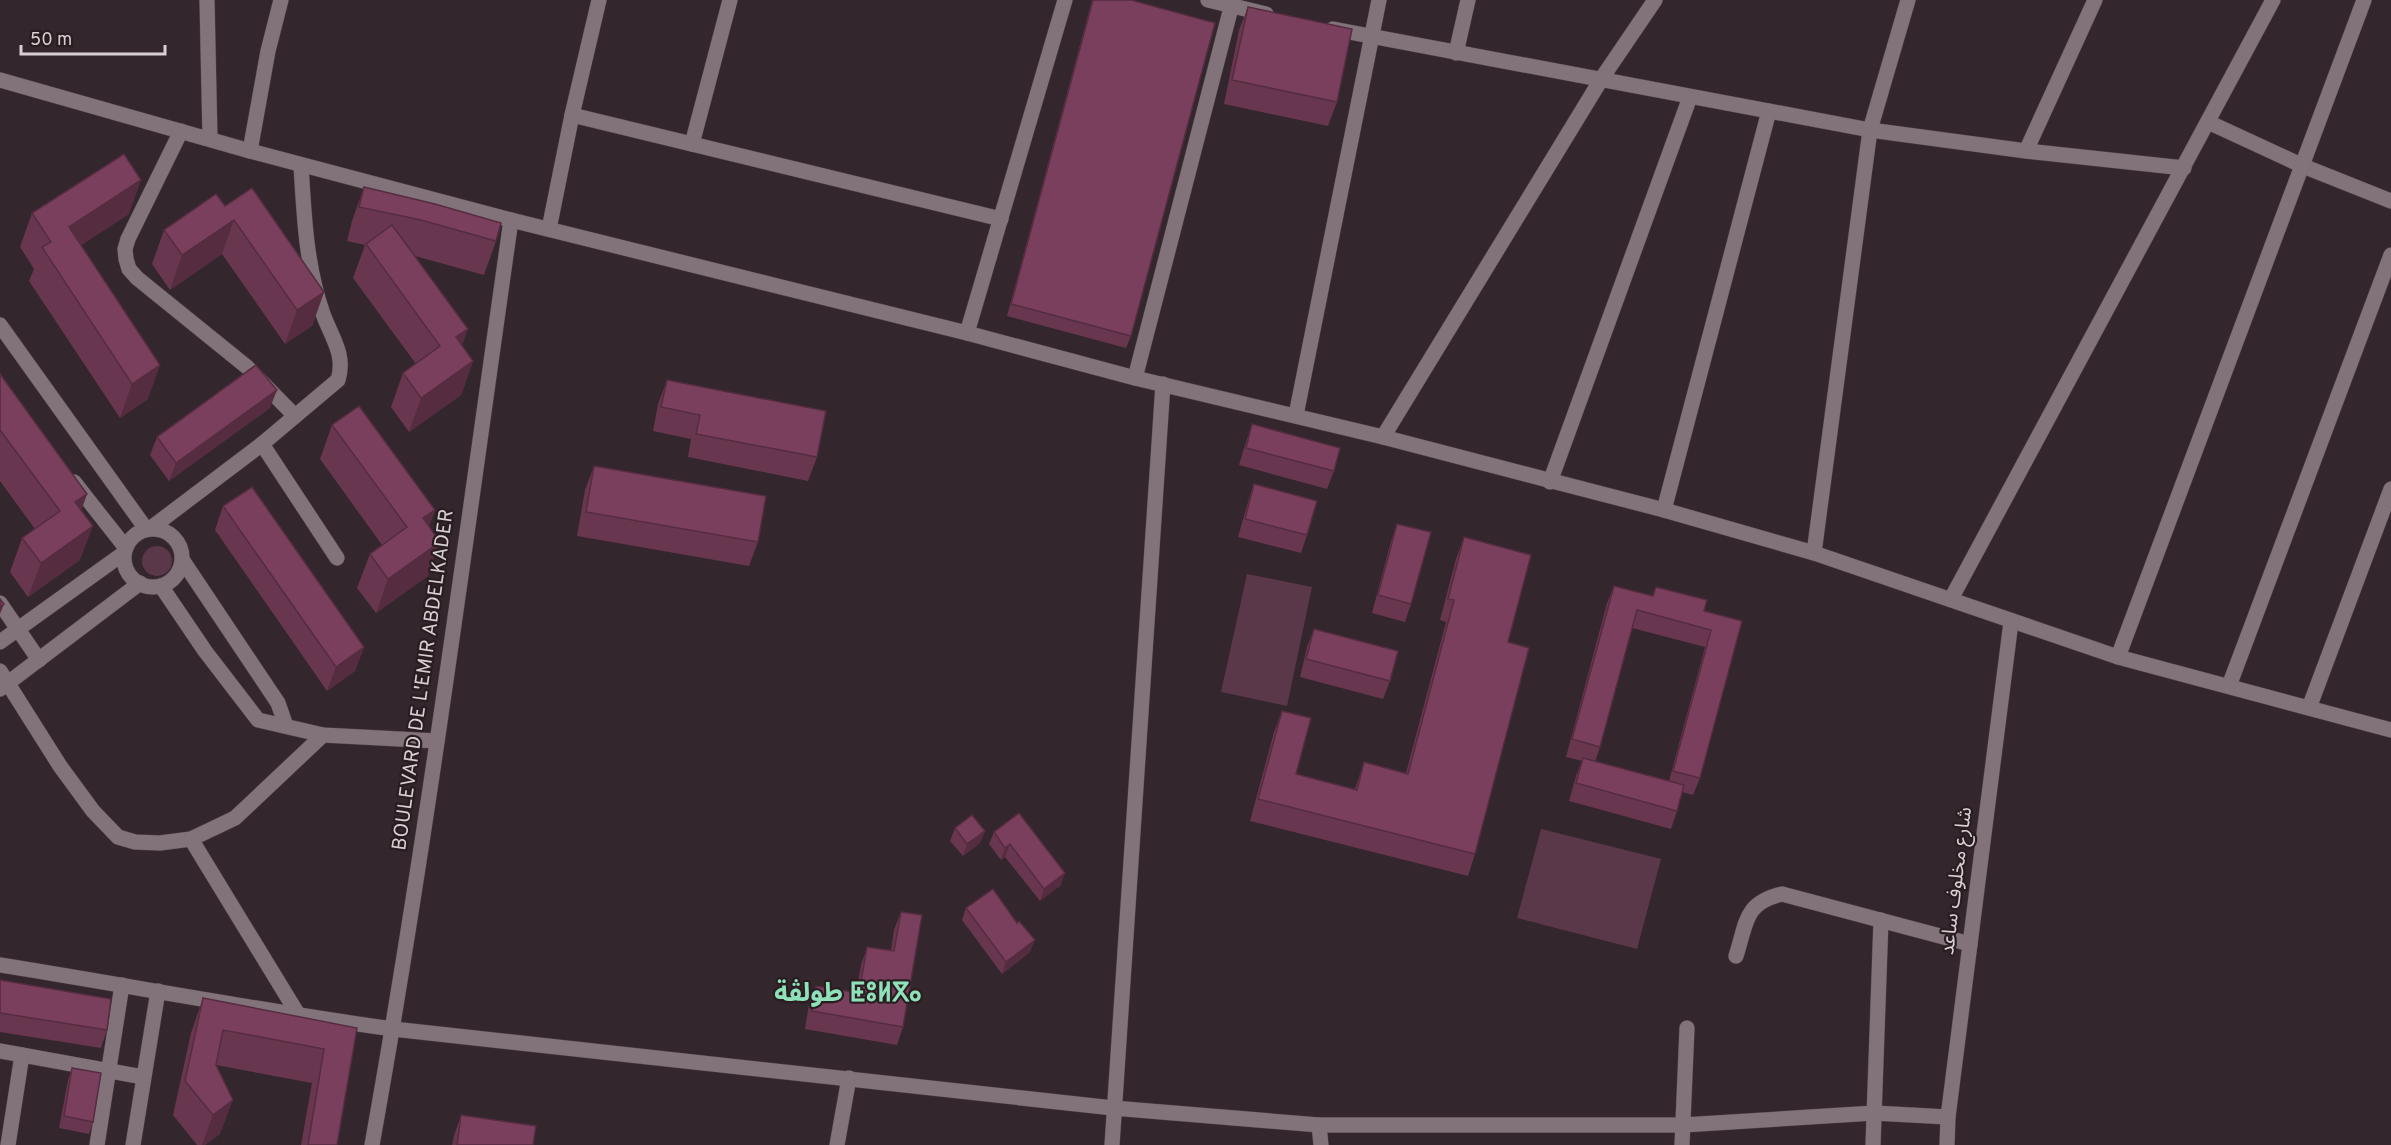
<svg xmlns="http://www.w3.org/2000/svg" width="2391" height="1145" viewBox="0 0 2391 1145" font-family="Overpass,'Noto Sans Arabic','Noto Sans Tifinagh',sans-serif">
	<rect width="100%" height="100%" fill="#33262c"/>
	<!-- green -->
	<g fill="#5b3849">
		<circle cx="157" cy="561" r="15"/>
		<polygon points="1247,574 1312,587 1287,706 1221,692"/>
		<polygon points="1541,829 1661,859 1637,949 1517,918"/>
	</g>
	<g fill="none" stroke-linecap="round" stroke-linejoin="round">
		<defs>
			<g id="minor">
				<polyline points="207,0 210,139"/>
				<polyline points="1208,0 1266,14"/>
				<polyline points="1333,29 1870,130 2026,151 2184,168"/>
				<polyline points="1456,53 1468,0"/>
				<polyline points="0,80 250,151 511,220 967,333 1135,378 1383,437 1664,510 1814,553 2118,657 2391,730"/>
				<polyline points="572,115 1001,219"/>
				<polyline points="2208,122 2303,166 2391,201"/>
				<polyline points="181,131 128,239 125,249 126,259 129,269 137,278 247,367 295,416"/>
				<polyline points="692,144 730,0"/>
				<polyline points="250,151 268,51 281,0"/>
				<polyline points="2026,151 2095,0"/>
				<polyline points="549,229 572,115 599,0"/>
				<polyline points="0,325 146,529"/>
				<polyline points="967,333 1065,0"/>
				<polyline points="1135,378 1233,0"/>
				<polyline points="1296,415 1379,0"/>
				<polyline points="1383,437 1602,78 1655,0"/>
				<polyline points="262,444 337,558"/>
				<polyline points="74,482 126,548"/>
				<polyline points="1550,482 1690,97"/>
				<polyline points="1664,510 1769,111"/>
				<path d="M151,528l111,-84 76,-64c8,-25 -7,-44 -15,-66 -17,-48 -19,-99 -22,-149"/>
				<circle cx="153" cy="558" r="29"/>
				<polyline points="1814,553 1870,130 1908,0"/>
				<polyline points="183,561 278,703 286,726"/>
				<polyline points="161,586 205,651 258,720 323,735 437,741"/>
				<polyline points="1951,599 2273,0"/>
				<polyline points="0,603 39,660"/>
				<polyline points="0,642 124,553"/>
				<polyline points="2118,657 2364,0"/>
				<polyline points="0,671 60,766 93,811 118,837 135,842 160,843 191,839 235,818 323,735"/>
				<polyline points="2229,686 2391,255"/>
				<polyline points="0,689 140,583"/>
				<polyline points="2309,708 2391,489"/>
				<polyline points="191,839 299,1016"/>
				<path d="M1736,956c11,-34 8,-53 46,-62l188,50"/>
				<path d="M0,965c131,21 261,46 393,64l720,79 206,17h364l191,-12 74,4"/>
				<polyline points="0,1051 143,1077"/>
				<polyline points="1319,1125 1321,1145"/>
				<polyline points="8,1145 22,1055"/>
				<polyline points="97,1145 122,985"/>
				<polyline points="133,1145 158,991"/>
				<path d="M372,1145c55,-307 95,-616 139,-925"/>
				<polyline points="837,1145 849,1078"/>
				<polyline points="1112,1145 1163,384"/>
				<polyline points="1682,1145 1687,1028"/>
				<polyline points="1873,1145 1881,920"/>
				<polyline points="1947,1145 1948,1117 2011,622"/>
			</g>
		</defs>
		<!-- minor casing -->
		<use href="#minor" stroke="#4c4146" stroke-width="16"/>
		<!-- minor -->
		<use href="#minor" stroke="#827279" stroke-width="15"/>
	</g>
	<!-- wall -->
	<g fill="#68364f" fill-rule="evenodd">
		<polygon points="1092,0 1131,0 1131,336 1126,348 1007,316"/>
		<polygon points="1248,7 1337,102 1328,126 1224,104 1239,30"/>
		<polygon points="364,187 496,241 484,275 415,256 462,345 473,361 461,395 409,432 391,407 403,373 416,364 353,278 365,245 347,241 352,221"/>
		<polygon points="225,206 324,292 312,326 285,344 222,254 170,290 152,264 164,230"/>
		<polygon points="32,213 129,214 81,245 148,399 120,418 29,281 34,269 20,247"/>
		<polygon points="0,374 87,494 81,510 80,560 28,597 10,572 22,538 35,529 0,481"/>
		<polygon points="667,380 817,457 808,481 688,457 691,439 653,431 658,404"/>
		<polygon points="270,408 169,481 150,455 157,437"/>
		<polygon points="1252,424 1334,471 1327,489 1239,465 1246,442"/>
		<polygon points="332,425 435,510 429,526 428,576 376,613 357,588 370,554 382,545 320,459"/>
		<polygon points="594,466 758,542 749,566 577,536 585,490"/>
		<polygon points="1254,484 1307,535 1301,553 1238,537 1248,502"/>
		<polygon points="223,506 364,647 355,671 327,691 215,530"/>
		<polygon points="1397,524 1411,604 1405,622 1372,613 1391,541"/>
		<polygon points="1464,537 1508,642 1475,854 1468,876 1250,821 1274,732 1282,711 1296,774 1355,789 1364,762 1406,773 1446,622 1440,620 1456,559"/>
		<path d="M1614,586l38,10 4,-9 48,24 38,10 -42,157 -7,17 -11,-3 -5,19 -6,18 -102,-28 7,-25 6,-15 -16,-4 41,-154zM1632,628l73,19 -36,134 -74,-19 5,-15z"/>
		<polygon points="1314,629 1390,681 1383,699 1300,677 1307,647"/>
		<polygon points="955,828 985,831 980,843 963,856 950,841"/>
		<polygon points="994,832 1061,885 1040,901 1005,857 1001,860 989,844"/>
		<polygon points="966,908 1030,952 1002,974 962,920"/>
		<polygon points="901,912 903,1027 897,1045 805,1029 809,1004 816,986 856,993 861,965 867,947 891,950 894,930"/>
		<polygon points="0,980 107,1030 101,1048 0,1032"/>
		<polygon points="203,998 357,1028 337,1145 301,1145 312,1083 216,1065 220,1134 205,1145 197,1145 173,1115 191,1033"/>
		<polygon points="72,1068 93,1122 89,1134 59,1128 68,1080"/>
		<polygon points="461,1115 533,1145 452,1145 454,1136"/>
	</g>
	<!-- shaded-wall -->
	<g fill="#552c40">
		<polygon points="141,180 129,214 57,261 69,227"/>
		<polygon points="234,220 222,254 170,290 182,255"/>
		<polygon points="324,292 312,326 285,344 297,310"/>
		<polygon points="468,329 456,363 456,337"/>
		<polygon points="473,361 461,395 409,432 421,398"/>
		<polygon points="160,365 148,399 120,418 132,384"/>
		<polygon points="277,390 270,408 169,481 176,463"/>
		<polygon points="87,494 75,528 75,502"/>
		<polygon points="435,510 422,544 423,518"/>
		<polygon points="93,526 80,560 28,597 41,563"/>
		<polygon points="440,542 428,576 376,613 388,579"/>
		<polygon points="4,604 0,614 0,607"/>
		<polygon points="364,647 355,671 327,691 336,667"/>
		<polygon points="985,831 980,843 963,856 967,844"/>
		<polygon points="1010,844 1005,857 1001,860 1005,848"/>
		<polygon points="1065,873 1061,885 1040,901 1044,889"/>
		<polygon points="1035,940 1030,952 1002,974 1006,962"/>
		<polygon points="233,1100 220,1134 205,1145 202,1145 213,1115"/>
	</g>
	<!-- building -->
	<g fill="#793f5c" stroke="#552c40" stroke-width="1.5">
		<polygon points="1093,0 1131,0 1215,23 1131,336 1011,304"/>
		<polygon points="1248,7 1352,29 1337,102 1232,80"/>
		<polygon points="124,154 141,180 69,227 160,365 132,384 42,247 51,242 32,213"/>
		<polygon points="364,187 435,204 501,223 496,241 421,220 359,207"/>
		<polygon points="252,188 324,292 297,310 234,220 182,255 164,230 216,194 225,206"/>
		<polygon points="392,225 468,329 456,337 473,361 421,398 403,373 440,346 366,244"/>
		<polygon points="256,365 277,390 176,463 157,437"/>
		<polygon points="0,374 87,494 75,502 93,526 41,563 22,538 60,511 0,430"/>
		<polygon points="667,380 826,411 817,457 696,434 700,415 661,407"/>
		<polygon points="359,406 435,510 423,518 440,542 388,579 370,554 407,527 332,425"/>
		<polygon points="1252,424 1340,448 1334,471 1246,448"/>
		<polygon points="594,466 766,496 758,542 586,512"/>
		<polygon points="1254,484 1317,501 1307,535 1245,519"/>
		<polygon points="252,487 364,647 336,667 223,506"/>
		<polygon points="1397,524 1431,532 1411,604 1378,595"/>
		<polygon points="1464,537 1531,555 1508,642 1529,648 1475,854 1258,799 1282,711 1311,718 1296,774 1357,790 1364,762 1408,774 1454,600 1448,599"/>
		<polygon points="1614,586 1653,596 1656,587 1707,600 1704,611 1742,621 1700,778 1673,771 1711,630 1637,610 1600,747 1572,739"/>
		<polygon points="0,599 4,604 0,607"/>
		<polygon points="1314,629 1398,651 1390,681 1306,659"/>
		<polygon points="1583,758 1684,785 1677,811 1576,783"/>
		<polygon points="1019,813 1065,873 1044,889 1010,844 1005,848 994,832"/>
		<polygon points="972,815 985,831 967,844 955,828"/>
		<polygon points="993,889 1017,923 1019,921 1035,940 1006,962 966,908"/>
		<polygon points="901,912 922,915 903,1027 812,1011 816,986 859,993 867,947 894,951"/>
		<polygon points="0,980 111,999 107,1030 0,1013"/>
		<polygon points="203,998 357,1028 337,1145 308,1145 324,1049 223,1030 216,1065 233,1100 213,1115 185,1081"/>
		<polygon points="72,1068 101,1073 93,1122 64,1116"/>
		<polygon points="461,1115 536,1126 533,1145 457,1145"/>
	</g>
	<g text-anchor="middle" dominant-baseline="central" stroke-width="4.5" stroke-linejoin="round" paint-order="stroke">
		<!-- street labels -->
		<g font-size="20" fill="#d8cfd3" stroke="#291d22">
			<text transform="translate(424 680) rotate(-82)">BOULEVARD DE L'EMIR ABDELKADER</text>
			<text transform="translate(1957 881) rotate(-83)">شارع مخلوف ساعد</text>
		</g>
		<!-- district labels -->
		<g font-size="26" font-weight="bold" fill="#8ee1b9" stroke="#291d22">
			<text x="848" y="994">طولڤة ⵟⵓⵍⴳⴰ</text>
		</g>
	</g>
	<!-- scale -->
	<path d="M21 45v9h144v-9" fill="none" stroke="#d8cfd3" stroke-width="3"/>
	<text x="30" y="45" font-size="18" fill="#d8cfd3" stroke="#291d22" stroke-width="4.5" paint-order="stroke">50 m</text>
</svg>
